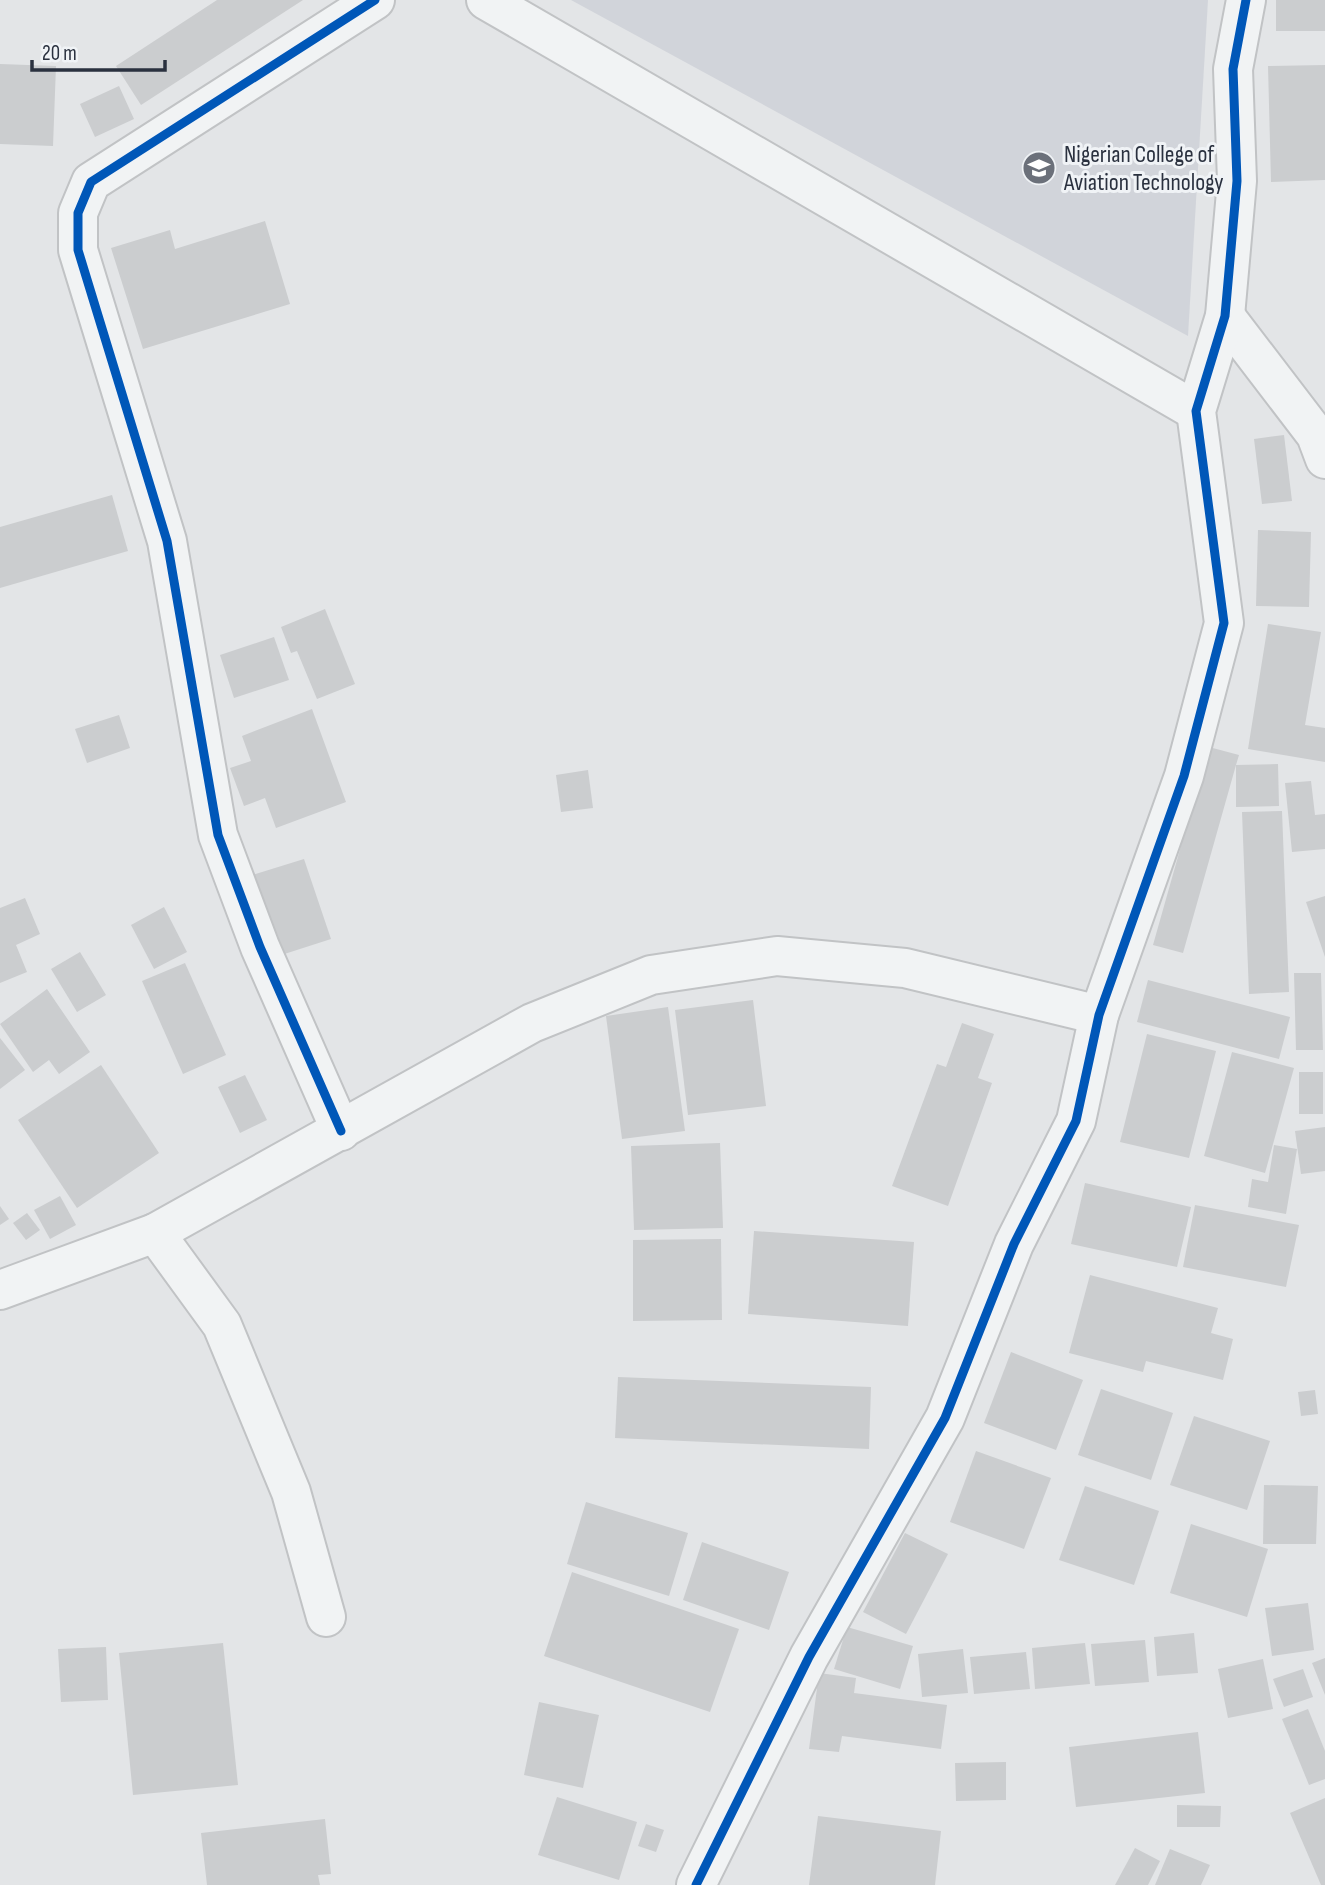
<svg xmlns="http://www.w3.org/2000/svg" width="1325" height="1885" viewBox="0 0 1325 1885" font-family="'Sofia Sans Condensed',sans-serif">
	<rect width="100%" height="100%" fill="#e3e5e7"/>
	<!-- built -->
	<polygon fill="#d1d4da" points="571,0 1208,0 1188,336"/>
	<!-- building -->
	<g fill="#cbcdcf">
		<polygon points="217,0 303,0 141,105 116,66"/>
		<rect x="1276" y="0" width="49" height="31"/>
		<polygon points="0,64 56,66 53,146 0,144"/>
		<polygon points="1325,65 1325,180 1271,182 1268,66"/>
		<polygon points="119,86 134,119 95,137 80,104"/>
		<polygon points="265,221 290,304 143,349 111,248 170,230 175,249"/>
		<polygon points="1284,435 1292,501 1262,504 1254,439"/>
		<polygon points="112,495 128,551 0,588 0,527"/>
		<polygon points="1258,530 1311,532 1309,607 1256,606"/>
		<polygon points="325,609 355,684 317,699 297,651 291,653 281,627"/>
		<polygon points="1268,624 1321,632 1305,725 1325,728 1325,762 1248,749"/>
		<polygon points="274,637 289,680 234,698 220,655"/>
		<polygon points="312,709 346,802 276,828 265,798 244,806 230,768 251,761 242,736"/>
		<polygon points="119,715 130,748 87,763 75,729"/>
		<polygon points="1209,747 1239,755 1236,765 1278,764 1279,806 1236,807 1236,765 1183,953 1153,945"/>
		<polygon points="588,770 593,808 561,812 556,775"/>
		<polygon points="1311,781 1315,815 1325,814 1325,849 1292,852 1285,783"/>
		<polygon points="1282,811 1289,992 1249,994 1242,812"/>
		<polygon points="304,859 331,939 272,958 246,877"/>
		<polygon points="1325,896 1325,957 1306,902"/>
		<polygon points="25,898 40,934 16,945 27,972 0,983 0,908"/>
		<polygon points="164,907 187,952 154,969 131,925"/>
		<polygon points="80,952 106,995 77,1012 51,969"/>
		<polygon points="185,963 226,1055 183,1074 142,981"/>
		<polygon points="1294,973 1321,973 1323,1050 1296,1050"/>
		<polygon points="1148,980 1290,1017 1279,1059 1137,1022"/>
		<polygon points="47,989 90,1052 59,1074 49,1060 33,1072 0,1024"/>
		<polygon points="753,1000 766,1106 688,1115 675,1010"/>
		<polygon points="668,1007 685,1131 622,1139 606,1016"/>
		<polygon points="962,1023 994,1034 978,1078 992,1083 948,1206 892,1186 937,1064 946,1067"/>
		<polygon points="1147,1034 1216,1051 1189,1158 1120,1142"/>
		<polygon points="0,1038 25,1070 0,1089"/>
		<polygon points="1232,1052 1294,1068 1265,1173 1204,1156"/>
		<polygon points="101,1065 159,1153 77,1208 18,1120"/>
		<rect x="1299" y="1072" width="24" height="42"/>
		<polygon points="245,1075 267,1120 240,1133 218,1087"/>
		<polygon points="1325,1127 1325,1171 1301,1174 1295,1131"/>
		<polygon points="720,1143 723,1228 634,1230 631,1146"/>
		<polygon points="1274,1145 1297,1149 1286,1214 1248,1207 1252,1179 1268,1182"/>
		<polygon points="1085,1183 1191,1207 1177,1267 1071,1244"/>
		<polygon points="60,1196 76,1225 50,1239 34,1210"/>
		<polygon points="1195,1205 1299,1225 1286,1287 1183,1267"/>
		<polygon points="0,1206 9,1219 0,1225"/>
		<polygon points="27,1213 40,1230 26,1240 13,1223"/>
		<polygon points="754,1231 914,1242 908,1326 748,1314"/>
		<polygon points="721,1239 722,1320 633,1321 633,1240"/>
		<polygon points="1090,1275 1218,1308 1211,1333 1233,1339 1223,1380 1146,1361 1143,1372 1069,1353"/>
		<polygon points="1011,1352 1083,1380 1056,1450 984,1423"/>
		<polygon points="618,1377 871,1387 869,1449 615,1438"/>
		<polygon points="1101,1389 1173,1413 1151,1480 1078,1455"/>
		<polygon points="1315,1390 1318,1414 1301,1416 1298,1392"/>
		<polygon points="1194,1416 1270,1441 1247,1510 1170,1485"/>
		<polygon points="976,1451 1051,1478 1024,1549 950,1522"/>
		<polygon points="1264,1485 1318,1486 1316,1544 1263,1544"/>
		<polygon points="1085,1486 1159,1511 1134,1585 1059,1560"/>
		<polygon points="586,1502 688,1533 669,1596 567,1564"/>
		<polygon points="1191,1524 1268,1549 1247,1617 1170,1593"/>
		<polygon points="905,1533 948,1554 906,1634 863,1612"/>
		<polygon points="702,1542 789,1572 769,1630 683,1600"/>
		<polygon points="572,1572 739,1629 710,1712 544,1656"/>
		<polygon points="1308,1603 1314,1650 1272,1656 1265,1608"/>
		<polygon points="847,1627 913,1646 900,1689 834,1669"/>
		<polygon points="1194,1633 1198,1673 1157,1676 1154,1637"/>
		<polygon points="1145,1640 1149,1682 1095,1686 1091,1644"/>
		<polygon points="223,1643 238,1785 133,1795 119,1653"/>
		<polygon points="1085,1643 1090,1684 1035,1689 1032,1648"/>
		<polygon points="106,1647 108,1700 61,1702 58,1649"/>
		<polygon points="963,1649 968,1693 922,1697 918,1654"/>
		<polygon points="1026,1652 1030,1689 974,1694 970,1657"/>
		<polygon points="1325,1658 1325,1695 1312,1663"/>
		<polygon points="1263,1659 1273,1709 1228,1718 1218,1669"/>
		<polygon points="1303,1669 1313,1697 1284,1707 1273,1679"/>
		<polygon points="819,1673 856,1678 854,1693 947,1705 941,1749 842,1736 839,1752 809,1749"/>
		<polygon points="539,1702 599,1715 583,1788 524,1775"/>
		<polygon points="1308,1709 1325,1751 1325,1779 1309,1785 1282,1719"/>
		<polygon points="1198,1732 1205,1793 1076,1807 1069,1747"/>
		<polygon points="1006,1762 1006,1800 956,1801 955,1763"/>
		<polygon points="557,1797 637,1822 619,1880 538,1855"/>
		<polygon points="1325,1798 1325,1885 1321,1885 1290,1813"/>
		<polygon points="1177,1805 1221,1806 1220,1827 1177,1827"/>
		<polygon points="818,1816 941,1831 935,1885 809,1885"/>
		<polygon points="325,1819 331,1874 318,1875 320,1885 207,1885 201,1833"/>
		<polygon points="646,1824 664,1830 656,1852 638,1846"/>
		<polygon points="1135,1848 1160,1861 1148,1885 1115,1885"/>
		<polygon points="1170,1849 1210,1865 1201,1885 1155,1885"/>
	</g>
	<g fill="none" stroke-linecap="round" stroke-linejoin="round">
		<defs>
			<g id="minor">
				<polyline points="486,0 1196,411"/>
				<polyline points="1225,316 1316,435 1325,459"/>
				<polyline points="341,1131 260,947 218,835 167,541 78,250 78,213 91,182 375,0"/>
				<polyline points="155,1233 222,1325 291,1492 326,1617"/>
				<polyline points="0,1290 155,1233 532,1023 651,975 777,956 905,968 1099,1015"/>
				<polyline points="696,1885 809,1657 945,1418 1014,1244 1076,1121 1099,1015 1184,776 1224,623 1196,411 1225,316 1237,181 1233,69 1246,0"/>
			</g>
		</defs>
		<!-- minor casing -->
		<use href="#minor" stroke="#c1c3c5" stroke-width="42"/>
		<!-- minor -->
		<use href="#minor" stroke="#f1f3f4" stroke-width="38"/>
		<defs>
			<g id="cycleway">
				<polyline points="341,1131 260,947 218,835 167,541 78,250 78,213 91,182 375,0"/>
				<polyline points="696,1885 809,1657 945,1418 1014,1244 1076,1121 1099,1015 1184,776 1224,623 1196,411 1225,316 1237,181 1233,69 1246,0"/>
			</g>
		</defs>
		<!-- cycleway casing -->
		<use href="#cycleway" stroke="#f0f3f6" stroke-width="13"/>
		<!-- cycleway -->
		<use href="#cycleway" stroke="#0057b8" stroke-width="9"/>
	</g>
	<!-- icons -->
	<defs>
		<symbol id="school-disc" viewBox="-11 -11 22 22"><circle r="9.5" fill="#6b707a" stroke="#f0f3f6"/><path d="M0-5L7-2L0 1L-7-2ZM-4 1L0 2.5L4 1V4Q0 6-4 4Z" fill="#fff"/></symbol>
	</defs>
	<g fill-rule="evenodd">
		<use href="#school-disc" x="1020" y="149" width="38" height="38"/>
	</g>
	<g text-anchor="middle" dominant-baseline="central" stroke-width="6" stroke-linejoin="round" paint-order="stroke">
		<!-- poi labels -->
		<g font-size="24" fill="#2a313f" stroke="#f0f3f6" text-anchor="start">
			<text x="1064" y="154">Nigerian College of<tspan x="1064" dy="28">Aviation Technology</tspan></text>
		</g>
	</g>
	<!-- scale -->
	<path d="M32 60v10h133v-10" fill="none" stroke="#2a313f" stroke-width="3.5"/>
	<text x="42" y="60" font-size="21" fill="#2a313f" stroke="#f0f3f6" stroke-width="5" paint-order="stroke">20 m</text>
</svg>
